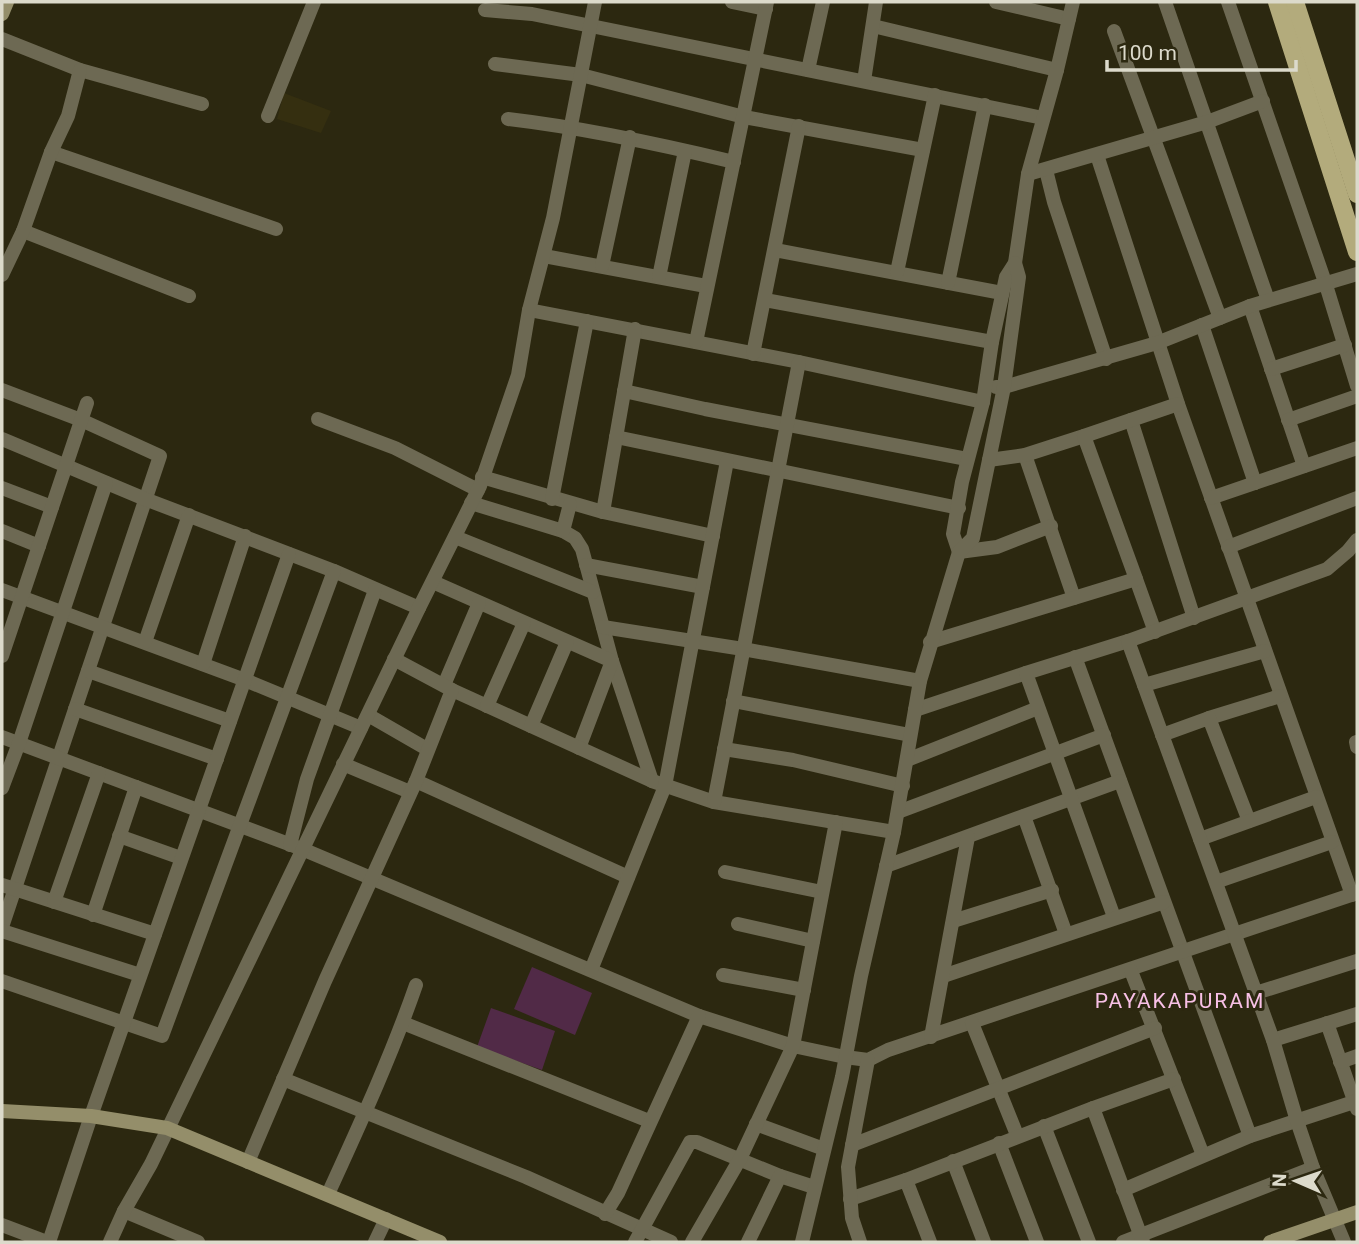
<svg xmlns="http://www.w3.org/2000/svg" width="1359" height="1244" viewBox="0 0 1359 1244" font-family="Roboto,sans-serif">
	<rect width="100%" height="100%" fill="#2c2810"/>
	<!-- built -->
	<polygon fill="#352f10" points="284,93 331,111 321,133 277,119"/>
	<!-- green -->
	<g fill="#512a47">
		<polygon points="532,967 592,993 575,1035 514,1009"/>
		<polygon points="491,1008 555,1031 542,1070 477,1047"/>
	</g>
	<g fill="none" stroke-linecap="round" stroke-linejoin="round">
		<!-- street -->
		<g stroke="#6d6953" stroke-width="14">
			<polyline points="732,2 766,9"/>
			<polyline points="996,2 1069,19"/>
			<polyline points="1165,2 1268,300"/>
			<polyline points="1228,2 1326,285 1357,386"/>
			<polyline points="485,10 532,14 1043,118"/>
			<polyline points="873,26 1057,70"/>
			<polyline points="1114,31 1220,318"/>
			<polyline points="2,39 80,70 202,104"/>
			<polyline points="495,64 581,75 744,117 923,150"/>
			<polyline points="808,70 823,2"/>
			<polyline points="864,81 876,2"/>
			<polyline points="268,116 314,2"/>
			<path d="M508,119c77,9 151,25 226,43"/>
			<polyline points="51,152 276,229"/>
			<polyline points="1097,155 1178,404 1352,895"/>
			<polyline points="1046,170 1054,202 1106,359"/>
			<polyline points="1028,174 1207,122 1263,101"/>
			<polyline points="23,231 189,296"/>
			<polyline points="775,250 1002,293"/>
			<polyline points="544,256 706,286"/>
			<polyline points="602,266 630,137"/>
			<polyline points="897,272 935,95"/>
			<polyline points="2,275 23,231 51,152 68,116 80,70"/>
			<polyline points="659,277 685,151"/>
			<polyline points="948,283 985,105"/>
			<polyline points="765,300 992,342"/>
			<polyline points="1250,306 1304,466"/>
			<polyline points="529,310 799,362 983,402"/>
			<polyline points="1202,325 1255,483"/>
			<polyline points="696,342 767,2"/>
			<polyline points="753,354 799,126"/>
			<polyline points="1271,369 1345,345"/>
			<polyline points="996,387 1004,387 1157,343 1250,306 1357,274"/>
			<polyline points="2,390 81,420 160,456 2,927"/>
			<polyline points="624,391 705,409 967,459"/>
			<polyline points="318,419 395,448 478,490"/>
			<polyline points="1131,420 1194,618"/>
			<polyline points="1288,420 1357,396"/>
			<polyline points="616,437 959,508"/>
			<polyline points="2,439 145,499 334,571 419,608"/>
			<polyline points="1025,455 1074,598"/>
			<polyline points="989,460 1025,455 1084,436"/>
			<polyline points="482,477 603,512 713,536"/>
			<polyline points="2,488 52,507"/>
			<polyline points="1211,498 1357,448"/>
			<polyline points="552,499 587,321"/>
			<polyline points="471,503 563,531 575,538 582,549 612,661 652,781"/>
			<polyline points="603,512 635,329"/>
			<polyline points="2,531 39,546"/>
			<polyline points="563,531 570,504"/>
			<polyline points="455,537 593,592"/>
			<polyline points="1228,547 1357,498"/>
			<polyline points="959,552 953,534 962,482 983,402 992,342 1006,277 1015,263 1028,174 1057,70 1073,2"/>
			<polyline points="959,552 997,547 1051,526"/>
			<polyline points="586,565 703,587"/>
			<polyline points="1136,579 1155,632"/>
			<polyline points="433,582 612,661 579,748"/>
			<polyline points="2,590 245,680 361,728"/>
			<polyline points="603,627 743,649 920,681"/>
			<polyline points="145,642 189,515"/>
			<polyline points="930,642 1136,579 1084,436 1178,404"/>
			<polyline points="2,656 87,403"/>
			<polyline points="1075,657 1250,1136"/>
			<polyline points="203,664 245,536"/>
			<polyline points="88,671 230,721"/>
			<polyline points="444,685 479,603"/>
			<polyline points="1144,685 1265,651"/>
			<polyline points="452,690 652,781 714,802 894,832"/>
			<polyline points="733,701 910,735"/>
			<polyline points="487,706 524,623"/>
			<polyline points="75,709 217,759"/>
			<polyline points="915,710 1026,673"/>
			<polyline points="368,715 427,749"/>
			<polyline points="1209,718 1280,696"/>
			<polyline points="531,726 567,642"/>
			<polyline points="1162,735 1209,718 1249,821"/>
			<polyline points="2,737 302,849 699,1016 793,1046 845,1057 868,1060 888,1050 1357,893"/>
			<polyline points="1356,742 1357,747"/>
			<polyline points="724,749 793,760 903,786"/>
			<polyline points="907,760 1038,708"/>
			<polyline points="343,764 410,792"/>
			<polyline points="416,781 628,877"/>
			<polyline points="2,788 19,743 106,483"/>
			<polyline points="714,802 799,362"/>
			<polyline points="898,812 1104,735"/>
			<polyline points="1024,816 1066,934"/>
			<polyline points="119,836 181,858"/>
			<polyline points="1200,839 1316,797"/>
			<polyline points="290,845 307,779 375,590"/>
			<polyline points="886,866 1120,781"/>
			<polyline points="725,872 822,892"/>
			<polyline points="1216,882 1332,842"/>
			<polyline points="2,885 155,934"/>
			<polyline points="54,902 99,773"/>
			<polyline points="93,915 136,787"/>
			<polyline points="1114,917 1026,673 1128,641"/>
			<polyline points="953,921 1052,890"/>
			<polyline points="738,924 813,941"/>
			<polyline points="2,931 140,975"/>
			<polyline points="591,970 665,786 727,461"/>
			<polyline points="1131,971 1203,1155"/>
			<polyline points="723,975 804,990"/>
			<polyline points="943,976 1164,902"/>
			<polyline points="2,981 162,1036 334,571"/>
			<polyline points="1256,993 1357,961"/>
			<polyline points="403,1023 649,1121"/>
			<polyline points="972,1023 1017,1135"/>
			<polyline points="1327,1023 1357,1109"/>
			<polyline points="931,1037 968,837"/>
			<polyline points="1273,1040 1357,1014"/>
			<polyline points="1340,1062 1357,1056"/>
			<polyline points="283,1079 526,1177 671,1242"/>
			<polyline points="756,1124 824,1149"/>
			<polyline points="1044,1126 1089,1242"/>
			<polyline points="999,1143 1037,1242"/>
			<polyline points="852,1145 1155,1028"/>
			<polyline points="953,1161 984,1242"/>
			<polyline points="248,1162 325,981 416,781 452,690 394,659"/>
			<polyline points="906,1180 930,1242"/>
			<polyline points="1123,1190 1250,1136 1357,1101"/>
			<path d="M328,1194c31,-68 63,-137 88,-209"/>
			<polyline points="850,1199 906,1180 1093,1108"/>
			<polyline points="124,1211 198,1242"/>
			<polyline points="605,1214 618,1193 699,1016"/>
			<polyline points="2,1225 47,1242"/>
			<polyline points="49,1242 91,1116 289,554"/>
			<polyline points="110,1242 124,1211 151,1164 419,608 480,486 518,375 529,310 553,218 595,2"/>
			<polyline points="375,1242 386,1219"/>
			<polyline points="635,1242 690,1142 697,1142 780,1176 814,1187"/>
			<polyline points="692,1242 740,1159 793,1046 836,822"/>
			<polyline points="748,1242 780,1176"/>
			<polyline points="802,1242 842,1077 861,976 894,832 920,681 959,552 973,538 1004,387 1019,277 1015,263"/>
			<polyline points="860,1242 852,1218 848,1167 868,1060"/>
			<polyline points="1123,1242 1313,1168"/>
			<polyline points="1143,1242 1093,1108 1174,1079"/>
			<polyline points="1344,1242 1313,1168 1297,1121 1273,1040 1128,641 1327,569 1348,551 1357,540"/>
		</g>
		<!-- secondary -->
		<g stroke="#948e6a" stroke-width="14">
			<polyline points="2,14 7,2"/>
			<polyline points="2,1111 91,1116 167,1128 440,1242"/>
			<polyline points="1270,1242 1357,1212"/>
		</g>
		<!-- primary -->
		<g stroke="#b3ab7c" stroke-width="18">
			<polyline points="1277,2 1357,252"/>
			<polyline points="1295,2 1357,194"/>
		</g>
	</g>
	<g text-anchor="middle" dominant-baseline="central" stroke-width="6" stroke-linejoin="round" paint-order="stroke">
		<!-- neighbourhood labels -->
		<g font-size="21" letter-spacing="2" fill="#f8c0e6" stroke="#2c2810">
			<text x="1180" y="1001">PAYAKAPURAM</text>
		</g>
	</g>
	<!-- border -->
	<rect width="1359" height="1244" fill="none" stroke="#dcdacb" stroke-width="7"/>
	<!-- north arrow -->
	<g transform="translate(1296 1181) rotate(272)" stroke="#2c2810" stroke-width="5" paint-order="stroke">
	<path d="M0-5L12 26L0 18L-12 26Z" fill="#dcdacb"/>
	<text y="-10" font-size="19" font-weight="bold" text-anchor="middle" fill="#dcdacb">N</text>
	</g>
	<!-- scale -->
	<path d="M1107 60v10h189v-10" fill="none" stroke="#dcdacb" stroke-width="3.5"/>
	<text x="1118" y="60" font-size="21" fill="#dcdacb" stroke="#2c2810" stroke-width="5" paint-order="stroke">100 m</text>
</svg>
